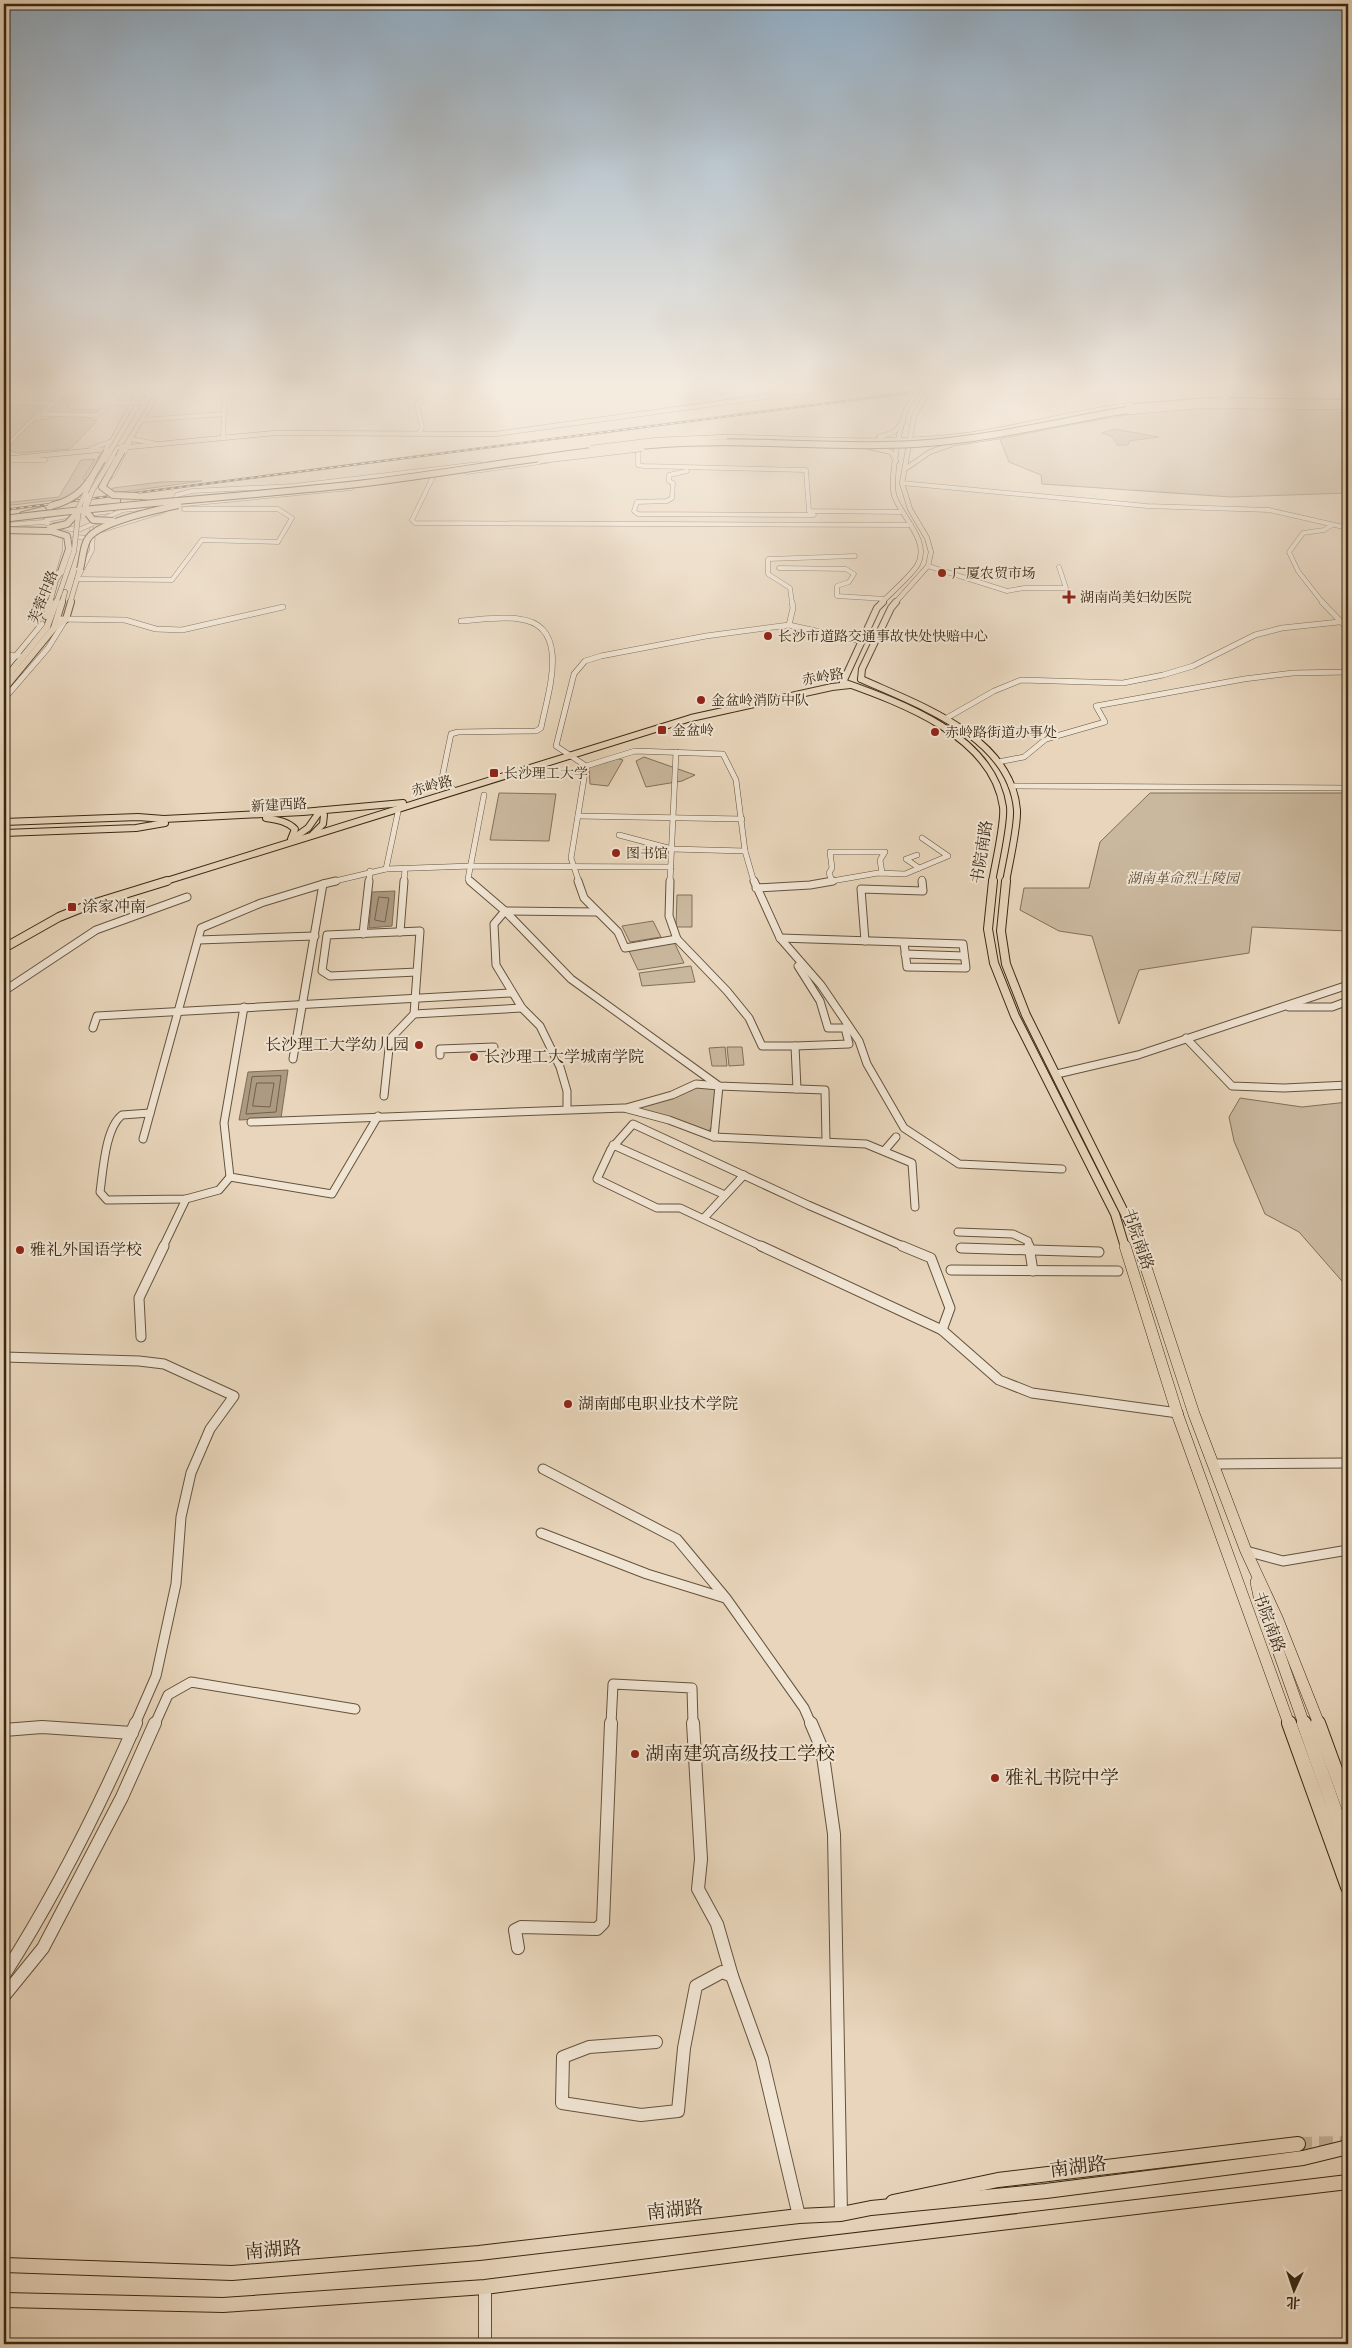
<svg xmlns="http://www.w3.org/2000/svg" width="1352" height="2348" viewBox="0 0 1352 2348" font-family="'IM FELL Double Pica','Noto Serif SC',serif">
	<rect width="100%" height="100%" fill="#e8d5bb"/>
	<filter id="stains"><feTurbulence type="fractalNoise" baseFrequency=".004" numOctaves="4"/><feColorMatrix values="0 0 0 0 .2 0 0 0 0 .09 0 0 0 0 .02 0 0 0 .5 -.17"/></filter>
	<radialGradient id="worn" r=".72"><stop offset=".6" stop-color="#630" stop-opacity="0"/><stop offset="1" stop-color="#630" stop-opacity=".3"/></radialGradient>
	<!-- green -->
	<g fill="#cab89e" stroke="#817058">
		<polygon points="69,390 120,390 118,393 84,392 76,400 59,399"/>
		<polygon points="57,401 73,401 66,409 103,410 100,413 47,413"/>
		<polygon points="4,403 46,404 4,445"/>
		<path d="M1207,406l141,3v84l-117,4 -189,-13 -1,-9 -32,-13 -9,-23c69,-14 136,-28 207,-33z"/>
		<polygon points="61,416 83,416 97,421 70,449 17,453 6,449 34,421"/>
		<polygon points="95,459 83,478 86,482 72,498 4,506 4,503 59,497 81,460"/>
		<polygon points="202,481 115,493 109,491 113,488 161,482"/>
		<polygon points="644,757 695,775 682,781 646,787 636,761"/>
		<polygon points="616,758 623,760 608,786 590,784 589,767"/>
		<polygon points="1343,767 1348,767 1348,931 1252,927 1249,953 1139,970 1119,1024 1092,936 1059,931 1020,910 1024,888 1089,888 1100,842 1150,793 1343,793"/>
		<polygon points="499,793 556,794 549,841 490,840"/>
		<polygon points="677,895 692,895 692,927 676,927"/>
		<polygon points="653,921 661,937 630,942 622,926"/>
		<polygon points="674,942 684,963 638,970 628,949"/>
		<polygon points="691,966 695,982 642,986 639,973"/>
		<polygon points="725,1047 727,1066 712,1066 709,1048"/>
		<polygon points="727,1047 742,1047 744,1065 729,1066"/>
		<polygon points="697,1087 710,1087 715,1090 712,1126 709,1131 703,1131 636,1110 635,1106"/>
		<polygon points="1240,1098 1302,1107 1348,1102 1348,1288 1299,1232 1265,1214 1234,1141 1229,1117"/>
	</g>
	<!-- water -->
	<g fill="#ac9a82" stroke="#7e6c55">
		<polygon points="1114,429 1159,437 1129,441 1128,445 1117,445 1113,437 1102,433"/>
		<polygon points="395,891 392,926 369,928 372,892"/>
		<polygon points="288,1070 281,1118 239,1120 248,1072"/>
	</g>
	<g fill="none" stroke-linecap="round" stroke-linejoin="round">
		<!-- shore -->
		<g stroke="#72614a" stroke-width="1">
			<polygon points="379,897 389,898 385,922 375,920"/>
			<polygon points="281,1076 276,1112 246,1114 252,1077"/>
			<polygon points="257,1083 274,1083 270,1107 253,1106"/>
		</g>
		<!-- major-tunnel -->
		<polyline stroke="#c5b299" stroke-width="14" stroke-dasharray="14 7" stroke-linecap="butt" points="1298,2144 1348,2143"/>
		<defs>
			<g id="minor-far4">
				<polyline points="66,390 42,414 98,415 123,390"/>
				<polyline points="1221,390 1226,399"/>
				<polyline points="134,400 138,390"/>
				<polyline points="4,402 52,403"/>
				<polyline points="111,403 138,403"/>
				<polyline points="142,420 224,414"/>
				<polyline points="419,434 422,427 417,404 427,398 433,390"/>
				<polyline points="223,436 225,390"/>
				<polyline points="131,439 153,443"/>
				<polyline points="638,448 638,465 644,466 806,470 809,511 901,512"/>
				<polyline points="91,449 109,442"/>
				<polyline points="12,460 45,460"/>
				<polyline points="4,467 9,460"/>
				<polyline points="687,471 669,475 669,481 673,483 672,498 667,501 637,502 634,511 638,514 814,515"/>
				<polyline points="467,472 547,461"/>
				<polyline points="433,477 412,520 415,523 911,525"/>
				<polyline points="102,481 113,475 129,443"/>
				<polyline points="92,482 88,477 109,444"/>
				<polyline points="902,483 1147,506 1269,510 1348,528"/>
				<polyline points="91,488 113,453 123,446"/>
				<polyline points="169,503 174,501 177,495 192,491 294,486 479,464"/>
				<polyline points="82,515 111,511"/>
				<polyline points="46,520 78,514"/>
				<polyline points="4,525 43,522 71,529 81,529 123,510 351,488"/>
				<polyline points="95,532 163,511"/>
				<polyline points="66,542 78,537 93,539"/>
				<polyline points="928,566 1007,591 1024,588 1066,588 1059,567"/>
				<polyline points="779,568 846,569 854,574 849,582 837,586 837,596 885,599"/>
				<polyline points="77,579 172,580 202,540 278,542 292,518 278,509 184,509"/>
				<polyline points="77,579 92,550 92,529"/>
				<polyline points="56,580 65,550 65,539"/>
				<polyline points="792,603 790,588 768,574 768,559 855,556"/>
				<polyline points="1323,603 1298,571 1289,552 1303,533 1324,530 1332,525"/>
			</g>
			<g id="minor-far3">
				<polyline points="1322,602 1348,629"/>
				<polyline points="58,619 125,620 156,629 182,630 283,607"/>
				<polyline points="789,625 793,608 792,602"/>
				<polyline points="4,655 19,656"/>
				<polyline points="4,670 42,624"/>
				<polyline points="4,699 48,648 66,619"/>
				<polyline points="945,719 994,691 1021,680 1123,683 1163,675 1193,666 1255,635 1282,628 1339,622"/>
				<polyline points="998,762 1024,757 1046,739 1105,722 1096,706 1244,679 1293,673 1348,672"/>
				<polyline points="586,766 635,751 723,754 736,780 745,851 754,882"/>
				<polyline points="1011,786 1348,788"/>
				<path d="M455,791l-13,-13 9,-44 7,-2 78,-1 5,-3c6,-33 32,-103 -22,-109 -19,-3 -39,1 -58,2"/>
				<polyline points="578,816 742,819"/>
				<polyline points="619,835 672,849 745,851"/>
				<polyline points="917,855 906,859 919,868"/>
				<polyline points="386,869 398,812"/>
				<polyline points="922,879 922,882"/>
				<polyline points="832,881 829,873 832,868 830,852 885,852 880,860 882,873"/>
				<polyline points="331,882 386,869 472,866 671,867"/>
				<polyline points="369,882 370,871"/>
				<polyline points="404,882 405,868"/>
				<polyline points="472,882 468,879 484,795"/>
				<polyline points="579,882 571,858 586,766 556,746 574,674 585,661 601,656 706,636 789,625 861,641"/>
				<polyline points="670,882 676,752"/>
				<polyline points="826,882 878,873 905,874 948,856 922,838"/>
			</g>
			<g id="minor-far2">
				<polyline points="470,881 505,911 597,912"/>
				<polyline points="578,881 584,898 618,932 625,948 677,939 669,916 670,881"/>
				<polyline points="754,881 780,938 821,985 859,1041 867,1064 904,1128 959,1164 1062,1169"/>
				<polyline points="756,888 810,885 833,881"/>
				<polyline points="400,932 404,881"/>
				<polyline points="363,934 369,881"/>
				<polyline points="780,938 963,944 966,968 907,967 904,943"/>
				<polyline points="677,939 727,991 749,1018 762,1046 795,1046 797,1089"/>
				<polyline points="198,940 315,936"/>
				<polyline points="865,941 861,889 923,891 922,881"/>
				<polyline points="905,954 964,956"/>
				<polyline points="4,991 96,930 187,897"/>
				<polyline points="244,1007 224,1123 230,1177 332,1194 378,1116"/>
				<polyline points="1289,1007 1332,1007 1348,1001"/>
				<polyline points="414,1014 522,1008"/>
				<polyline points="93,1028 97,1016 512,993"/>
				<polyline points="1186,1038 1232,1086 1284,1088 1348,1085"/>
				<polyline points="795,1046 849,1044 845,1028 828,1028 820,1001 798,966"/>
				<polyline points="440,1055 440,1049 494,1047"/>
				<polyline points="293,1059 323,884 336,881"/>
				<polyline points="1057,1074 1138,1055 1348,985"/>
				<polyline points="384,1096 390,1039 414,1014 420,931 327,935 322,971 330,976 417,972"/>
				<polyline points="626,1108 672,1095 696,1084 719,1086 714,1137"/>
				<polyline points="567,1109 567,1091 560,1067 540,1026 522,1008 496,965 494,924 505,911 571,979 719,1086 825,1090 826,1141"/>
				<path d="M150,1113l-28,2c-17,13 -19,57 -22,77l7,8 79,-1 33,-9 11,-13"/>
				<polyline points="251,1122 624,1108 669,1120 714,1137 866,1144 912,1163 915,1207"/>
				<polyline points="143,1139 201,928 261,903 323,884"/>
				<polyline points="613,1145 725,1195"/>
				<polyline points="884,1151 896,1137"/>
				<polyline points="704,1218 744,1175"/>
				<polyline points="958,1232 1013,1234 1028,1241 1029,1247"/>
				<polyline points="163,1247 186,1199"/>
				<polyline points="763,1247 680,1208 657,1208 597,1179 611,1149 633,1124 808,1205 905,1247"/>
			</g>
			<g id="minor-far1">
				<polyline points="761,1246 942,1330"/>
				<polyline points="902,1246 931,1258 950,1308 942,1330"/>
				<polyline points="1029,1246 1033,1271"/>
				<polyline points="961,1248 1099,1252"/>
				<polyline points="951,1270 1118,1271"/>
				<polyline points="942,1330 999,1380 1032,1393 1178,1413"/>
				<polyline points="141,1337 139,1298 164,1246"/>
				<polyline points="4,1357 139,1361 164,1364 234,1396 210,1429 191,1473 181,1517 176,1584 156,1676 135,1724"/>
				<polyline points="1213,1464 1348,1463"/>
				<polyline points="543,1469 677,1539 726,1598 804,1708 811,1724"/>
				<polyline points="541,1533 647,1574 725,1598"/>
				<polyline points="1246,1551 1283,1561 1348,1550"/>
				<polyline points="155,1724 168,1695 191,1682 355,1709"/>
				<polyline points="611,1724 613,1684 692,1688 693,1724"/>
			</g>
			<g id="minor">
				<polyline points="693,1723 701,1859 698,1889 717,1924 732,1976"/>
				<polyline points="811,1723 822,1749 834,1834 841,2214"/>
				<polyline points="4,1730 42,1727 132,1733"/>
				<polyline points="518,1948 515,1930 521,1927 597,1929 603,1923 611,1723"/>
				<path d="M4,1975c51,-80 94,-165 132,-252"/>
				<polyline points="4,1996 43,1948 122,1797 155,1723"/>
				<polyline points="656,2042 589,2047 563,2057 562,2103 641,2115 678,2111 684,2048 696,1986 722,1972 732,1976 762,2059 799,2216"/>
				<polyline points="485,2287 485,2344"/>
			</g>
			<g id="major-far4">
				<polyline points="1118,413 1201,406 1340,407"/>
				<path d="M725,437c78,1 157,8 235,-1 57,-7 113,-24 171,-31"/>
				<polyline points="879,437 894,432 903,422"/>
				<polyline points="943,445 1002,436"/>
				<polyline points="869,447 891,452 896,461"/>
				<polyline points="123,450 158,393 157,390"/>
				<polyline points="107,451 134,400 143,395"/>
				<polyline points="4,459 275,433 495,434 814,390"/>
				<polyline points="905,469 930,452 950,445"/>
				<polyline points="50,603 56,580 61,572"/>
				<polyline points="56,603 60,592"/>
				<polyline points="62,603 65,592"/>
				<polyline points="70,603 80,569"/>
				<path d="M881,603c9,-9 32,-29 37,-39 12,-24 -17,-47 -24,-69 -4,-16 5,-65 11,-82 2,-8 9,-16 14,-23"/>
				<polyline points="895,603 928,566 931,552 927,538 910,509 902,483 914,416 929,390"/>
			</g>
			<g id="major-far3">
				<polyline points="46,616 50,602"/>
				<polyline points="57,626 66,619 71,602"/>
				<path d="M861,679c57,26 150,57 156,131 1,17 -8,54 -11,72"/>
				<polyline points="861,679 862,669 891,608 896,602"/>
				<polyline points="4,680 47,627 56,602"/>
				<path d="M843,682c59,21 150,54 160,125 2,15 -8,57 -11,75"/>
				<polyline points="843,682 877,608 883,602"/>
				<polyline points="4,689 54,628 62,602"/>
				<path d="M266,818c11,2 21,3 29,11l-4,10"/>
				<polyline points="4,822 138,817 164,819 303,812 403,803"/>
				<polyline points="4,833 136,828 165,823"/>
				<polyline points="313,834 323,824 324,815 320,811"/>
				<polyline points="295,837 308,828 320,811"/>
				<polyline points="163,882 691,718 832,687 850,685"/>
			</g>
			<g id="major-far2">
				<polyline points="993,881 988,929 994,963 1015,1016 1115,1214 1125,1247"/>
				<polyline points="1006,881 1001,931 1006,964 1026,1015 1135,1234 1139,1247"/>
				<polyline points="4,948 59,917 89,905 167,881"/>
			</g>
			<g id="major-far1">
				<polyline points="1125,1246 1178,1416 1289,1724"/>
				<polyline points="1139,1246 1194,1414 1246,1551 1277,1618 1319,1724"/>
				<polyline points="1256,1582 1259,1596 1304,1724"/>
			</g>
			<g id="major">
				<polyline points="1289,1723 1348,1887"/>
				<polyline points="1304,1723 1348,1848"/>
				<polyline points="1318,1723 1348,1805"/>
				<polyline points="893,2202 998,2180 1298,2144"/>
				<polyline points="4,2265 232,2273 479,2253 799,2216 841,2214 871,2208 1046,2191 1303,2158 1348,2147"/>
				<polyline points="4,2300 223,2305 485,2287 797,2247 1348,2182"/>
			</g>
			<g id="highway">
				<polyline points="1123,408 1210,401 1348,403"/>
				<polyline points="124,501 149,504"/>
				<polyline points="23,515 43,510"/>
			</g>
		</defs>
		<!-- minor-far4 casing -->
		<use href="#minor-far4" stroke="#64533c" stroke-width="5"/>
		<!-- minor-far3 casing -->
		<use href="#minor-far3" stroke="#64533c" stroke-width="6"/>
		<!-- minor-far2 casing -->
		<use href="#minor-far2" stroke="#64533c" stroke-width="9"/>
		<!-- minor-far1 casing -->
		<use href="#minor-far1" stroke="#64533c" stroke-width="11"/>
		<!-- minor casing -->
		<use href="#minor" stroke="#64533c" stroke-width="14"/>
		<!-- major-far4 casing -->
		<use href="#major-far4" stroke="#382812" stroke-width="5.5"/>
		<!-- major-far3 casing -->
		<use href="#major-far3" stroke="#382812" stroke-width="8"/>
		<!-- major-far2 casing -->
		<use href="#major-far2" stroke="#382812" stroke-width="10"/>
		<!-- major-far1 casing -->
		<use href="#major-far1" stroke="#382812" stroke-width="12"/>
		<!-- major casing -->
		<use href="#major" stroke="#382812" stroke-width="16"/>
		<!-- highway casing -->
		<use href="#highway" stroke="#382812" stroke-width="8"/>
		<!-- minor-far4 -->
		<use href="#minor-far4" stroke="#f0e4d3" stroke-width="4"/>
		<!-- minor-far3 -->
		<use href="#minor-far3" stroke="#f0e4d3" stroke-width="5"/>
		<!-- minor-far2 -->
		<use href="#minor-far2" stroke="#f0e4d3" stroke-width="7"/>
		<!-- minor-far1 -->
		<use href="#minor-far1" stroke="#f0e4d3" stroke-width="9"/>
		<!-- minor -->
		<use href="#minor" stroke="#f0e4d3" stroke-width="12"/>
		<!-- major-far4 -->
		<use href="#major-far4" stroke="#e8d5bb" stroke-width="4.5"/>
		<!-- major-far3 -->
		<use href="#major-far3" stroke="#e8d5bb" stroke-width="6"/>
		<!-- major-far2 -->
		<use href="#major-far2" stroke="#e8d5bb" stroke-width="8"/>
		<!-- major-far1 -->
		<use href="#major-far1" stroke="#e8d5bb" stroke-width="11"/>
		<!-- major -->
		<use href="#major" stroke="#e8d5bb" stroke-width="14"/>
		<!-- highway -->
		<use href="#highway" stroke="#e8d5bb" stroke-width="6"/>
		<defs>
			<polyline id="rail" points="4,510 930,390"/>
		</defs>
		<!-- rail casing -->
		<use href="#rail" stroke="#382812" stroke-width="2.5"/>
		<!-- rail -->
		<use href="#rail" stroke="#f0e4d3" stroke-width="1" stroke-dasharray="4" stroke-linecap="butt"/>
		<defs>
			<polyline id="minor-bridge" points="83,512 88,495"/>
			<g id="major-bridge">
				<polyline points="591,448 656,440 725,437"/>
				<polyline points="105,460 134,411"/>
				<polyline points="540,461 642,449"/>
				<polyline points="83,516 92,491 113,456"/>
				<polyline points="60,592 74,551 79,507 92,479"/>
			</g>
			<g id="highway-bridge">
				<polyline points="122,451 102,487 113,495 137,496"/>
				<path d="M51,506c33,-8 40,-27 56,-55"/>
				<polyline points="85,510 93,520 113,521"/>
				<path d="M4,519c120,-16 241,-22 362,-36 99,-12 198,-32 298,-39 83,-6 167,5 250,0 72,-4 142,-22 213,-34"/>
				<polyline points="50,528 67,524 79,511"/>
				<polyline points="4,530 51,531 67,536 69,549 61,572"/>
				<path d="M80,569c3,-10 3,-26 10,-33 14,-15 67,-26 88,-31"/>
			</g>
		</defs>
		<!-- minor-bridge casing -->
		<use href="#minor-bridge" stroke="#64533c" stroke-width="5" stroke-linecap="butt"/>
		<!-- major-bridge casing -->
		<use href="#major-bridge" stroke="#382812" stroke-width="5.5" stroke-linecap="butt"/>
		<!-- highway-bridge casing -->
		<use href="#highway-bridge" stroke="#382812" stroke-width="8" stroke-linecap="butt"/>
		<!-- minor-bridge -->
		<use href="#minor-bridge" stroke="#f0e4d3" stroke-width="4"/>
		<!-- major-bridge -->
		<use href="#major-bridge" stroke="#e8d5bb" stroke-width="4.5"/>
		<!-- highway-bridge -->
		<use href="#highway-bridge" stroke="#e8d5bb" stroke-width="6"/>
	</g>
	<!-- sky -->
	<linearGradient id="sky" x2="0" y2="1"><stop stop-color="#90aabf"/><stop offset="0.54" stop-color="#f5ece0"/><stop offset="1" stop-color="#f5ece0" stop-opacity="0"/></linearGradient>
	<rect width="1352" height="718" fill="url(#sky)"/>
	<!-- markers -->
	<g fill="#8f2418" stroke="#f0e4d3" stroke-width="2">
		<circle cx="942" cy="573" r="5"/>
		<path d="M1066.5 589.5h5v5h5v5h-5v5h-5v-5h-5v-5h5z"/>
		<circle cx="768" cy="636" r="5"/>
		<circle cx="701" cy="700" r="5"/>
		<rect x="657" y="725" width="10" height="10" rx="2.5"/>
		<circle cx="935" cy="732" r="5"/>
		<rect x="489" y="768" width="10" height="10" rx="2.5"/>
		<circle cx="616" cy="853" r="5"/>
		<rect x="67" y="902" width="10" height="10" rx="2.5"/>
		<circle cx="419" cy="1045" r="5"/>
		<circle cx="474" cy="1057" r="5"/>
		<circle cx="20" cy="1250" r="5"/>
		<circle cx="568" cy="1404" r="5"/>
		<circle cx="635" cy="1754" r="5"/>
		<circle cx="995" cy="1778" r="5"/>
	</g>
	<g text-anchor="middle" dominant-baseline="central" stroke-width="4" stroke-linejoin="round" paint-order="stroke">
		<!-- far-poi labels -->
		<g font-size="14" fill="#382812" stroke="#f0e4d3" text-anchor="start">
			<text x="952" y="573">广厦农贸市场</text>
			<text x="1080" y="597">湖南尚美妇幼医院</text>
			<text x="778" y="636">长沙市道路交通事故快处快赔中心</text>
			<text x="711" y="700">金盆岭消防中队</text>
			<text x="672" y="730">金盆岭</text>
			<text x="945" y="732">赤岭路街道办事处</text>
			<text x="504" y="773">长沙理工大学</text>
			<text x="626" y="853">图书馆</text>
		</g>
		<!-- far-street labels -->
		<g font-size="14" fill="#382812" stroke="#f0e4d3">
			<text transform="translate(43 597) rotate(-68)">芙蓉中路</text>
			<text transform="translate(823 677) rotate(-10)">赤岭路</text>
			<text transform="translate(432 786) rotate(-16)">赤岭路</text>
			<text transform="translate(279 805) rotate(-3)">新建西路</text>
		</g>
		<!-- far-park labels -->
		<g font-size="14" font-style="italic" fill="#5c4c35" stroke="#f0e4d3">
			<text x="1183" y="878">湖南革命烈士陵园</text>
		</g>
		<!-- street labels -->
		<g font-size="16" fill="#382812" stroke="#f0e4d3">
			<text transform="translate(982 852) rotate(-81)">书院南路</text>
			<text transform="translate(1138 1239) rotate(71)">书院南路</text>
			<text transform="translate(1269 1622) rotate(70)">书院南路</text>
		</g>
		<!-- poi labels -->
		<g font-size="16" fill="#382812" stroke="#f0e4d3" text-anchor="start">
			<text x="82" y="907">涂家冲南</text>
			<text x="409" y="1045" text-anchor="end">长沙理工大学幼儿园</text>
			<text x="484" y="1057">长沙理工大学城南学院</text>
			<text x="30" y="1250">雅礼外国语学校</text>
			<text x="578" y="1404">湖南邮电职业技术学院</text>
		</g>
		<!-- near-poi labels -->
		<g font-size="19" fill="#382812" stroke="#f0e4d3" text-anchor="start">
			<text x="645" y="1754">湖南建筑高级技工学校</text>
			<text x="1005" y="1778">雅礼书院中学</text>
		</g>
		<!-- near-street labels -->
		<g font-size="19" fill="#382812" stroke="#f0e4d3">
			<text transform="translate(1078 2167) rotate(-7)">南湖路</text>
			<text transform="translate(675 2210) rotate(-6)">南湖路</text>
			<text transform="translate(273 2250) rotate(-5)">南湖路</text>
		</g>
	</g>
	<!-- margin -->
	<rect width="1352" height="2348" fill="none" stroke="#e8d5bb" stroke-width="20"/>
	<rect x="5" y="5" width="1342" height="2338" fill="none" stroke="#382812" stroke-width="2.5"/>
	<rect x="10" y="10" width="1332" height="2328" fill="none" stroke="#382812"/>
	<!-- north arrow -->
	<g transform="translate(1294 2290) rotate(183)" stroke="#f0e4d3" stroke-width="4" paint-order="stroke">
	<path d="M0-4L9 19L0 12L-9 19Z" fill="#382812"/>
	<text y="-8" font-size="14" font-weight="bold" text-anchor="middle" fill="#382812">北</text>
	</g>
	<rect width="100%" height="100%" filter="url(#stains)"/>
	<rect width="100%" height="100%" fill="url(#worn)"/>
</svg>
